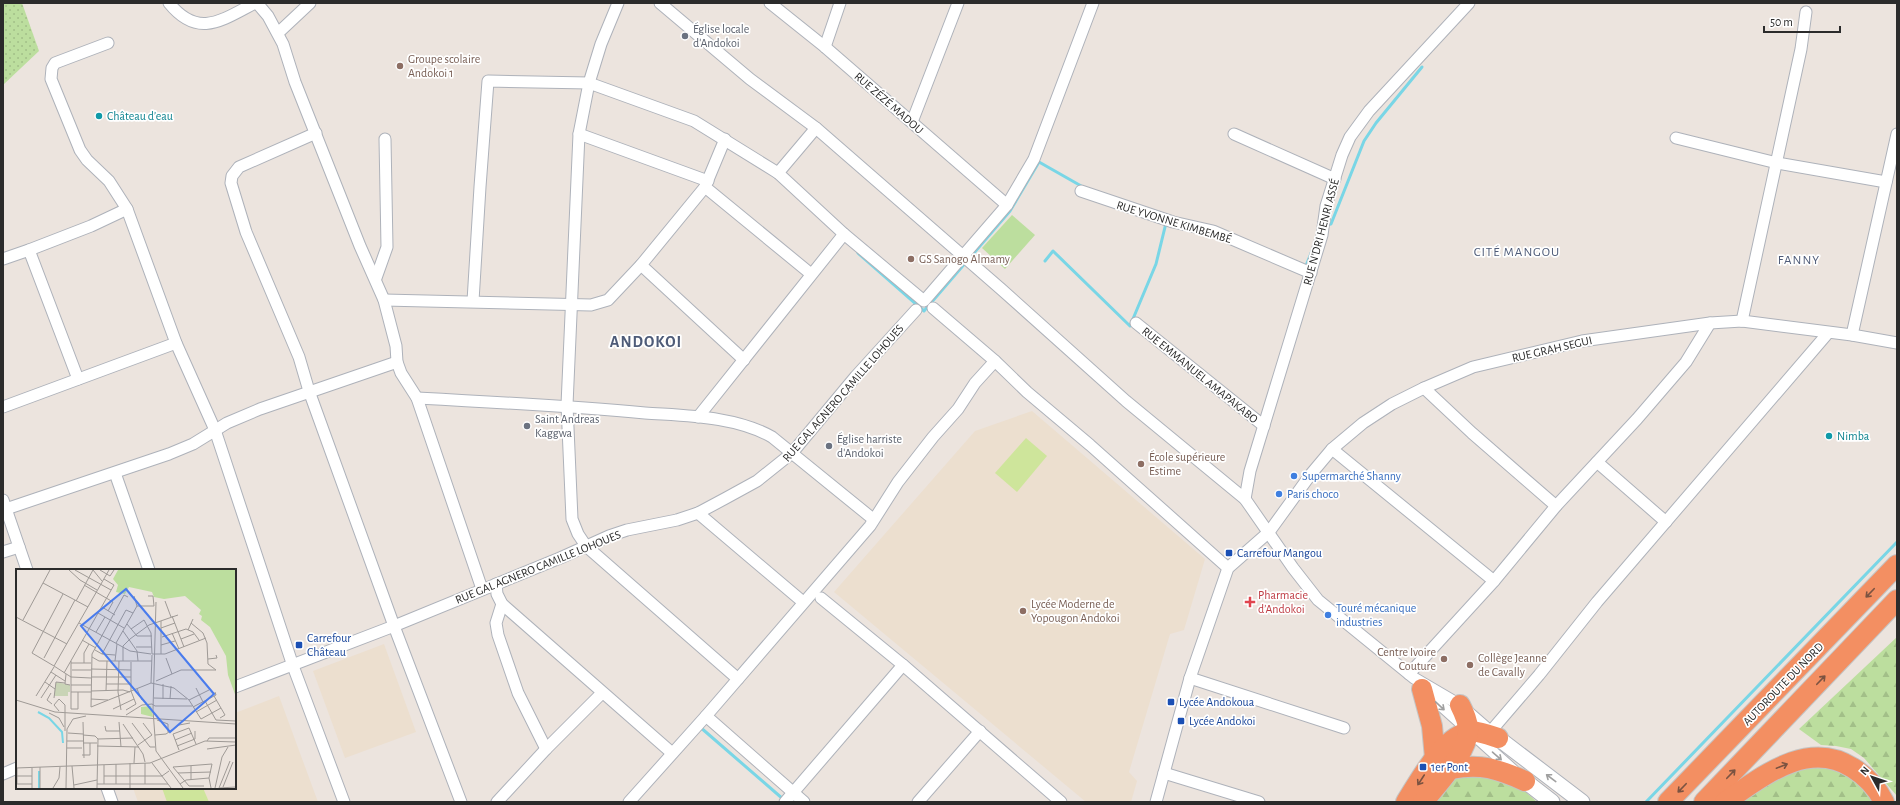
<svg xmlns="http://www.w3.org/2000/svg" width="1900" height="805" viewBox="0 0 1900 805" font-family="'Alegreya Sans',sans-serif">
	<defs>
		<pattern id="forest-firs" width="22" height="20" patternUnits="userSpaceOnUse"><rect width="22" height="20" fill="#bcde9e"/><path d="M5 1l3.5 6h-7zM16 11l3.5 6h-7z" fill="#a2bf88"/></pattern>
		<pattern id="park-dots" width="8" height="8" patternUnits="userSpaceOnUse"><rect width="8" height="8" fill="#bcde9e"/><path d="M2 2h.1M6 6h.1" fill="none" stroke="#a2bf88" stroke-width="1.8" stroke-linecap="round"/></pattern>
	</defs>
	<rect width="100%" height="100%" fill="#ece4de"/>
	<!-- education -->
	<g fill="#ecdfcf">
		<polygon points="1032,411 1205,559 1184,630 1170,634 1129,772 1137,781 1131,802 1086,802 834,592 975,431"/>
		<polygon points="384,644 416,732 345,758 313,671"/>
		<polygon points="279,696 318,802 138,802 133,788 235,788 235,713"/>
	</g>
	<!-- grass -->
	<polygon fill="#bcde9e" points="1012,215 1035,235 1005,269 982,248"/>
	<!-- forest -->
	<g fill="url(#forest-firs)">
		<polygon points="1897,637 1897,796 1864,758 1851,749 1836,746 1821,745 1799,729"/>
		<polygon points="1796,765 1842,765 1880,802 1740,802"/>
		<polygon points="1479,771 1519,786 1537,802 1429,802 1457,773"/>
	</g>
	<!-- park -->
	<polygon fill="url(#park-dots)" points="3,3 22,3 39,51 3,85"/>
	<!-- pitch -->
	<g fill="#cee59b">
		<polygon points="1026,438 1047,456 1017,492 995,473"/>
		<polygon points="162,788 203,788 209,802 167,802"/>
	</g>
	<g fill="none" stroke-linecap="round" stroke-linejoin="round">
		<!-- stream -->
		<g stroke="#79d6e6" stroke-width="3">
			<polyline points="1326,225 1331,224 1364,141 1376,123 1422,67"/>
			<polyline points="858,253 924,311 1010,211 1039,162 1083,187"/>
			<polyline points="1045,261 1053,251 1130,326 1156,264 1166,223"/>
			<polyline points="1305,268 1312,251"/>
			<polyline points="700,727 783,799"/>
			<polyline points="1646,802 1897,542"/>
		</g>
		<defs>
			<g id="street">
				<path d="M169,3c29,36 53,17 86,0"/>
				<polyline points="257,3 268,16 283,44 295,82 360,246 384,300 396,346 397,362 401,373 417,398 482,589"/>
				<polyline points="618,3 601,44 589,83 579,134 567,405 572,519 578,534 586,546 738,679"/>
				<polyline points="660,3 750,79 816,128 1001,289 1126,401 1245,499 1293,568 1318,600 1414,678 1460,705 1491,732"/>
				<polyline points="770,3 825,47 1007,205"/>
				<polyline points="278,33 310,3"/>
				<polyline points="108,43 55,63 52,68 51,79 80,150 87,160 109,181 127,209 176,343 215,430 293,666 344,802"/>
				<polyline points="825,47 840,3"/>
				<polyline points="912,122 958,3"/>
				<polyline points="316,133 239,167 232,176 231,183 246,232 299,357 309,391 394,626 461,802"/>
				<polyline points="579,134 708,181"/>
				<polyline points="1234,134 1335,179"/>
				<polyline points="1676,138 1777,163 1886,182"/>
				<polyline points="778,173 816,128"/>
				<polyline points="705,187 811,274"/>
				<polyline points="1081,191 1173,222 1213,231 1311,273"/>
				<polyline points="29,250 91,226 127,209"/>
				<polyline points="3,259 29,250 78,379"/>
				<polyline points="641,265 744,360"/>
				<polyline points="376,278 387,247 385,139"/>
				<polyline points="384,300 591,305 608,300 641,265 705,187 725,139"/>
				<polyline points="473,301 480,187 488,81 589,83 694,121 778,173 844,234 924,301 1007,205 1034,159 1093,3"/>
				<polyline points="933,308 995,361 1027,392 1090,445 1228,568"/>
				<polyline points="1742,321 1801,49 1806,12"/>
				<polyline points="1136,323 1264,426"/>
				<polyline points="1852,335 1897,134"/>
				<polyline points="1424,388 1472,433 1556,506"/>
				<path d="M417,398c76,4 152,8 228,15 42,3 90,3 127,24l101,82"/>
				<polyline points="3,407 176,343"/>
				<polyline points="698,417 844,234"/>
				<polyline points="1332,449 1494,581"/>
				<polyline points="1597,462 1666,522"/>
				<polyline points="115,473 149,570"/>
				<polyline points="1245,499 1250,471 1322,235 1326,206 1342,155 1350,137 1369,111 1469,3"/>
				<polyline points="3,500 27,570"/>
				<polyline points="6,509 169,454 193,444 227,423 260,409 397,362"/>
				<polyline points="698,513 803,602"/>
				<polyline points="3,552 19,547"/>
				<polyline points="496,584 497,594 502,604 672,753"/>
				<polyline points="821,598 903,665 1061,802"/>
				<polyline points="502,604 496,623 498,635 518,693 546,749"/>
				<polyline points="1409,674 1494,581 1556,506 1637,419 1686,362 1710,323"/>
				<polyline points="1190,678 1344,728"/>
				<polyline points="235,687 394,626 560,558 609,536 627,530 677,520 698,513 726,498 757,481 792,453 856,376 916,310"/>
				<polyline points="1426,692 1513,770"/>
				<polyline points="706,716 804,802"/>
				<polyline points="1491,731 1539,675 1597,602 1828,333"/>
				<polyline points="1164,773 1259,802"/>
				<polyline points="3,774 17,768"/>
				<polyline points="107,788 112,802"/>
				<polyline points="497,802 546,749 602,693"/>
				<polyline points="629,802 706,716 870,526 898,482 933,437 958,409 975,383 995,361"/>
				<polyline points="785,802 903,665"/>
				<polyline points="918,802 980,731"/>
				<polyline points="1156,802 1190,678 1228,568 1269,532 1311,474 1332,449 1363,423 1392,404 1424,388 1473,367 1582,341 1710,323 1742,321 1852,335 1897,343"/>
			</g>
			<g id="secondary">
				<polyline points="1498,738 1582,802"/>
				<polyline points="1525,781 1552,802"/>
			</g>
			<g id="highway">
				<polyline points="1422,689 1432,726 1435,758"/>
				<path d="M1451,769c30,-6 47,0 74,12"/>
				<path d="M1406,802c14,-22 35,-62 61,-70 9,-2 22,3 31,6"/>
				<path d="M1423,802c14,-17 43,-48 45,-70 1,-9 -4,-19 -8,-27"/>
				<polyline points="1668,802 1897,565"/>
				<polyline points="1704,802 1897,600"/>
				<path d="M1725,802c38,-26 83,-63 128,-34 13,8 24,20 31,34"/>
			</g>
		</defs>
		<!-- street casing -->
		<use href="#street" stroke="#aeb2ba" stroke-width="13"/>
		<!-- secondary casing -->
		<use href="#secondary" stroke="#aeb2ba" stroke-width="17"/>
		<!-- highway casing -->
		<use href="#highway" stroke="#c4c4c4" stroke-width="22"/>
		<!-- street -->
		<use href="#street" stroke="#fff" stroke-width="11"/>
		<!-- secondary -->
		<use href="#secondary" stroke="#fff" stroke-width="15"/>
		<!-- highway -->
		<use href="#highway" stroke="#f38f62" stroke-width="20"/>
	</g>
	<!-- one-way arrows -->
	<defs><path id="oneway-shaft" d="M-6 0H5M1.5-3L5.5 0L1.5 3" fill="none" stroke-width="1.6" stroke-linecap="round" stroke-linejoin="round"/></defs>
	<g stroke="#7b5341">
		<use href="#oneway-shaft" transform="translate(1870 593) rotate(134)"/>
		<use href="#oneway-shaft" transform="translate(1821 680) rotate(-46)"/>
		<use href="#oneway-shaft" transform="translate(1782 766) rotate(-21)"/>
		<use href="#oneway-shaft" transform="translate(1731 774) rotate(-46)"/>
		<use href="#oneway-shaft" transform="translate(1421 780) rotate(123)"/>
		<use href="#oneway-shaft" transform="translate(1682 788) rotate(134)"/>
	</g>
	<g stroke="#a0a0a0">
		<use href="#oneway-shaft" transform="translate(1440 706) rotate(43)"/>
		<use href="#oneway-shaft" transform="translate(1497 756) rotate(41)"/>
		<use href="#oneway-shaft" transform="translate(1551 778) rotate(-143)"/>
	</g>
	<!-- markers -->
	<g fill="#6b7280" stroke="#fff" stroke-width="1.5">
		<circle cx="685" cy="36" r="4"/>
		<circle cx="527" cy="426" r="4"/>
		<circle cx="829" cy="446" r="4"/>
	</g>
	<g fill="#8d6e63" stroke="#fff" stroke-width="1.5">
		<circle cx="400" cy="66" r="4"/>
		<circle cx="911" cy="259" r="4"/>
		<circle cx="1141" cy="464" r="4"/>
		<circle cx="1023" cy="611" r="4"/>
		<circle cx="1444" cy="659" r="4"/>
		<circle cx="1470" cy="665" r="4"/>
	</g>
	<g fill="#0f9aa8" stroke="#fff" stroke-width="1.5">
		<circle cx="99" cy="116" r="4"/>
		<circle cx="1829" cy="436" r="4"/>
	</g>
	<g fill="#3f7fe0" stroke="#fff" stroke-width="1.5">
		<circle cx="1294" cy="476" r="4"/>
		<circle cx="1279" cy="494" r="4"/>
		<circle cx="1328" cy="615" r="4"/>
	</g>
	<g fill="#1a4fb4" stroke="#fff" stroke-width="1.5">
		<rect x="1225" y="549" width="8" height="8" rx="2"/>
		<rect x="295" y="641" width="8" height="8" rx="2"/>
		<rect x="1167" y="698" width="8" height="8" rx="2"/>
		<rect x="1177" y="717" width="8" height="8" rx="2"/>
		<rect x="1419" y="763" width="8" height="8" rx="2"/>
	</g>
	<path fill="#e0444e" stroke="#fff" stroke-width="1.5" d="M1248 596h4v4h4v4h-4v4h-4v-4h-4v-4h4z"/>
	<g text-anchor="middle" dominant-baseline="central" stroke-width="3.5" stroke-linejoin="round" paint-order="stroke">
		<!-- worship labels -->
		<g font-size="12" fill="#5b616d" stroke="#fff" text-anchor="start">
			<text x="693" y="29">Église locale<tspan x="693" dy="14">d'Andokoi</tspan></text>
			<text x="535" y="419">Saint Andreas<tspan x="535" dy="14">Kaggwa</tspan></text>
			<text x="837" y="439">Église harriste<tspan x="837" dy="14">d'Andokoi</tspan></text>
		</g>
		<!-- education labels -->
		<g font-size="12" fill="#785e54" stroke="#fff" text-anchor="start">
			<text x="408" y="59">Groupe scolaire<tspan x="408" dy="14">Andokoi 1</tspan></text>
			<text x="919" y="259">GS Sanogo Almamy</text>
			<text x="1149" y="457">École supérieure<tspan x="1149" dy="14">Estime</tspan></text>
			<text x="1031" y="604">Lycée Moderne de<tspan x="1031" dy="14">Yopougon Andokoi</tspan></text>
			<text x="1436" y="652" text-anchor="end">Centre Ivoire<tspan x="1436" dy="14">Couture</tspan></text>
			<text x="1478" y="658">Collège Jeanne<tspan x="1478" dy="14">de Cavally</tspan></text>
		</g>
		<!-- street labels -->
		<g font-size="12" fill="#2b2b2b" stroke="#fff">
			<text transform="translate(889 103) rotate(41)">RUE ZÉZÉ MADOU</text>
			<text transform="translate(1174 222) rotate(17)">RUE YVONNE KIMBEMBÉ</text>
			<text transform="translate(1321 232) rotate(-75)">RUE N’DRI HENRI ASSÉ</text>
			<text transform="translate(1552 349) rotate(-13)">RUE GRAH SEGUI</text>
			<text transform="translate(1200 375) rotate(39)">RUE EMMANUEL AMAPAKABO</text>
			<text transform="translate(843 393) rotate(-49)">RUE GAL AGNERO CAMILLE LOHOUES</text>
			<text transform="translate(538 567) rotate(-22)">RUE GAL AGNERO CAMILLE LOHOUES</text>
			<text transform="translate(1783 684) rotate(-46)">AUTOROUTE DU NORD</text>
		</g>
		<!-- culture labels -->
		<g font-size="12" fill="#0d838f" stroke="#fff" text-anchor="start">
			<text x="107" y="116">Château d’eau</text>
			<text x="1837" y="436">Nimba</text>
		</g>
		<!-- shop labels -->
		<g font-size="12" fill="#366cbe" stroke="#fff" text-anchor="start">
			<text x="1302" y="476">Supermarché Shanny</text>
			<text x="1287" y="494">Paris choco</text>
			<text x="1336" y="608">Touré mécanique<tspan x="1336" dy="14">industries</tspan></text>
		</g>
		<!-- transit labels -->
		<g font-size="12" fill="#164399" stroke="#fff" text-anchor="start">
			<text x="1237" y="553">Carrefour Mangou</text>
			<text x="307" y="638">Carrefour<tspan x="307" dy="14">Château</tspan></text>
			<text x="1179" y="702">Lycée Andokoua</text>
			<text x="1189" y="721">Lycée Andokoi</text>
			<text x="1431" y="767">1er Pont</text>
		</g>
		<!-- health labels -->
		<g font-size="12" fill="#be3a42" stroke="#fff" text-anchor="start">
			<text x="1258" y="595">Pharmacie<tspan x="1258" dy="14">d’Andokoi</tspan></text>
		</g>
		<!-- neighbourhood labels -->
		<g font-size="13" letter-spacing="1" fill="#4e5b78" stroke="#fff">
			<text x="1517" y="252">CITÉ MANGOU</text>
			<text x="1799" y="260">FANNY</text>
		</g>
		<!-- district labels -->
		<g font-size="16" font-weight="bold" letter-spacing="1" fill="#4e5b78" stroke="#fff">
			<text x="646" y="342">ANDOKOI</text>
		</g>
	</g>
	<!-- overview -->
	<g transform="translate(16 569)">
		<rect width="220" height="220" fill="#ece4de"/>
		<path d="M135,137l2,11 -12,-3v-7z" fill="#bcde9e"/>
		<path d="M40,113l14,3v7h-2v4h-14z" fill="#c9d4b6"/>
		<path d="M102,1h118v127l-8,-22 -2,-19 -16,-29 -9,-7 1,-4 -3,-2 2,-4 -16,-14 -21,3 -10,-2 -2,-5 -23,-5 -4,7 -9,-2 2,-7 -5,-6z" fill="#bcde9e"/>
		<path fill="none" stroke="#79d6e6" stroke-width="2" d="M22,143l11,6 13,14 1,11M23,219v-17"/>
		<path fill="none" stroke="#9f9a96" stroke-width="1" d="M53,1l11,10 17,10M59,1l36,20M77,1l9,11M84,1l10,6 4,-6M27,14l45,24M68,16l29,17 -5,9M112,28l-4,-2 -32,59 -1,53 60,-24 23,5 15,12 12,19 20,-11M60,32l17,-31M149,32l6,16M121,37h17l-1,-10h-5M86,38l13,8M82,44l26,15M156,47l12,31M0,48l51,27M7,51l27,-50M145,52v33M63,54l51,28 21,3M175,54l12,10 4,10 1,21 8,6M111,55l10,12h15M145,59l14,-5M115,60l13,-9 7,13 1,21h13l41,-16M172,61l5,-11M107,62l14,20 1,10M80,63l9,-15M156,64l7,16M146,68l24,-8 7,3 6,8M165,70l13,-5M66,71l14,8M100,74l21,-37 -3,-10M145,76l14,-4M120,78h16M79,81l7,4 13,1M86,85l24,-44 7,3M76,88l7,4h53M28,89l31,-58M150,89l6,16M192,90l9,-1 -1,-3M55,92v16l20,1M99,92l2,-17M103,92l-1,31 3,18M107,92v-15l7,-7 19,-14 29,-10M55,94h20M68,94v-10l5,-9M38,97l-22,-13 31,-59M75,100l40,1M56,101h19M35,103l14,9M48,104l50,-88 -10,-6M50,105l-1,10 5,1M75,108h40M140,112l25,-11h35M29,113l10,7M135,114l1,-28M90,115h25M147,115v15M55,116h20M180,119l7,14M121,120l5,11M75,122l32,-1 7,2M90,122l1,-30M55,123h20M62,123v17h-7v-32l-17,-11 55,-96M35,124l-4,7 5,4M20,127l18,-29M198,127l11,19 -5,3M25,129l15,-23M38,129l2,-16 9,1M138,129l33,1M75,130l17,1M154,130l1,-13M0,131l39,12 181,12M173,131l20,-10M189,132l11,19 20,1M139,137h37M177,138l23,-12 -1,-3M97,140l21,-10M110,141l10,-6 -5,-13v-29M137,141l3,-108M137,141l3,41 27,37M43,142l-5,-6 5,-6 6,6v26M180,143l21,-12M33,144l10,5 5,9M110,146l16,-10 10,-1 3,2M141,151l11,4v8M67,153l1,36M103,153l2,25M116,154l18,24h5M107,155l20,30 2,8M89,157l1,5h14M51,160l6,-10 13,-3M52,164l15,1M67,166l12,1 3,3 -1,49M139,166l11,-1 13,-9 11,-2M82,170l35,-1M159,171l17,-7M51,172h16M191,172l2,-3h27M67,174h14M122,176l14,-10 -9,-12M81,177l42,1M161,177l18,-7v-8M51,179h15M191,180l29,-4M163,181l-6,-16 16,-6 7,16M66,186h8v-12M214,192l-11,27 17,-1M118,194l1,-16M136,194l19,25M100,195v20M56,197l2,22M175,197v14M0,199l134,-5 55,-22 31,1M1,199v16M16,199v20M162,204l33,-1M0,207h16M88,207h58l7,-5M0,215h16M81,215h71M88,215v-19M129,215v-21M164,215l6,-4 23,-2M58,216l23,-5M188,217h-15l-16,-19 39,-3 -3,14 2,10M207,218l10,-25M24,219v-21M37,219l6,-10 1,-11M50,219l1,-59M114,219v-25M199,219l7,-31 6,-10"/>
		<path fill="#4a7ced" fill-opacity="0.15" stroke="#4a7ced" stroke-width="2" d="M110,20l88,105 -44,38 -89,-106z"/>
		<rect width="220" height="220" fill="none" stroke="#2b2b2b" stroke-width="2"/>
	</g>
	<!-- border -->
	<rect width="1900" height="805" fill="none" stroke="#2b2b2b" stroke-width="8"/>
	<!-- north arrow -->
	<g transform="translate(1872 777) rotate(310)" stroke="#ffffff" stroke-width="3" paint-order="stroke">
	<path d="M0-3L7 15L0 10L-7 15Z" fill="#2b2b2b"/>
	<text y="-6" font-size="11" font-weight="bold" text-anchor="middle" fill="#2b2b2b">N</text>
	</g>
	<!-- scale -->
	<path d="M1764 26v6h76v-6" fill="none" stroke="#2b2b2b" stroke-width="2"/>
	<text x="1770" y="26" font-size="12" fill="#2b2b2b" stroke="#ffffff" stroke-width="3" paint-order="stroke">50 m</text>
</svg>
